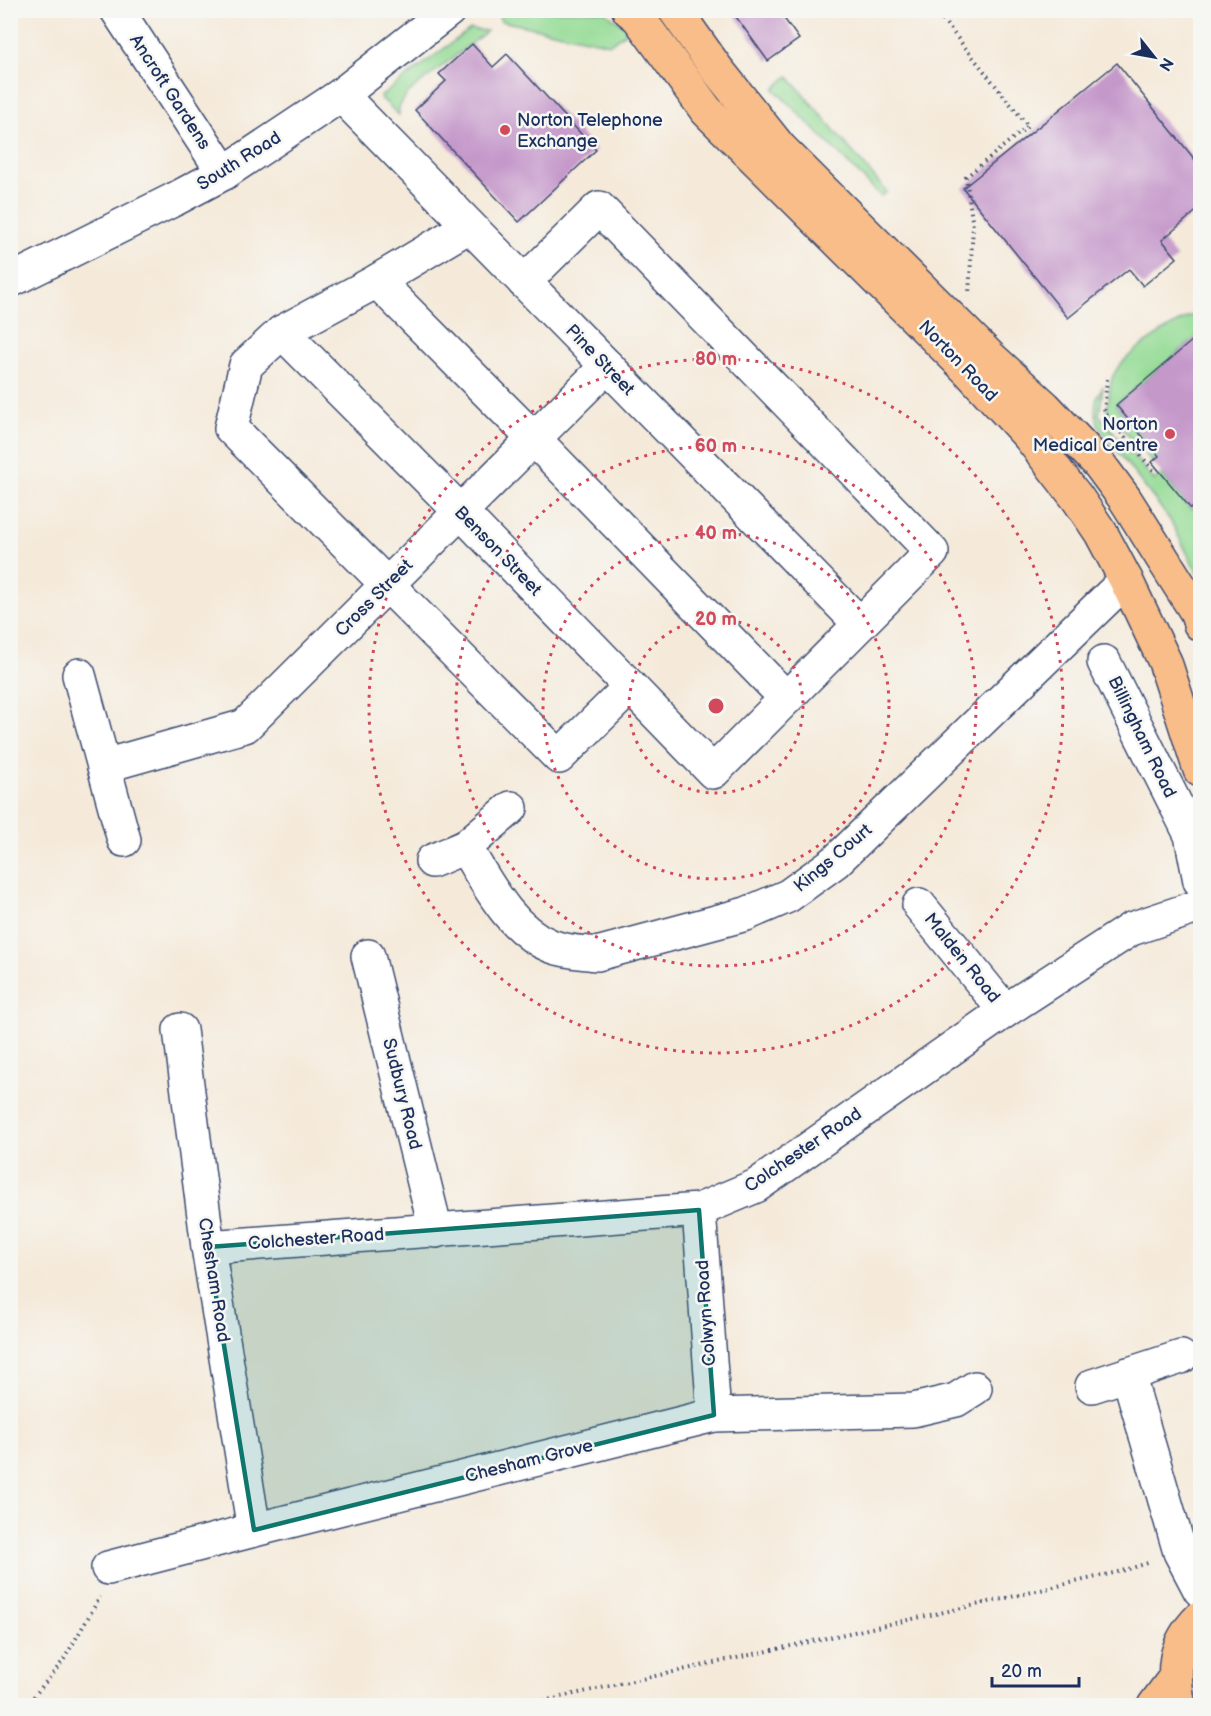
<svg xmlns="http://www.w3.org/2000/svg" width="1211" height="1716" viewBox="0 0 1211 1716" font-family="'Balsamiq Sans',sans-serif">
	<rect width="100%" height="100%" fill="#f6f6f2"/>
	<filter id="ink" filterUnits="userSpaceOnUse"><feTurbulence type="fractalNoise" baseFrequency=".0167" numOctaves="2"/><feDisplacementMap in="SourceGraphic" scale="12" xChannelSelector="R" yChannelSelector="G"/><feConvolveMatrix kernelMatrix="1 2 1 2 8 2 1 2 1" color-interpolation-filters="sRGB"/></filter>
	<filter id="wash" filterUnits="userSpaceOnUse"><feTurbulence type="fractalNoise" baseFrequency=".008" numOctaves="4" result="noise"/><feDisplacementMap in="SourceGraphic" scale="24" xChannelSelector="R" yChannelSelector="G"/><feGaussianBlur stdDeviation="1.35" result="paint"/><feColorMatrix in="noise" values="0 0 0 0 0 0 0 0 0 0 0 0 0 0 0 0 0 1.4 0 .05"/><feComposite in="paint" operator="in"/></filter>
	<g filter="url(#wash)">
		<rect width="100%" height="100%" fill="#f5eada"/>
		<!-- green -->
		<g fill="#95db95" stroke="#58857a" stroke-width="1.5">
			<polygon points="496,11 604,11 629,30 610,44 501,21"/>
			<polygon points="470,29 487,31 408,93 399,107 399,115 380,97"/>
			<polygon points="788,76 887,192 881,196 774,89"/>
			<path d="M1200,312v22l-84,71 43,51 -7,6 -45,-51c2,-10 2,-22 5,-32 6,-24 66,-58 88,-67z"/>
			<path d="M1103,387l-4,28 55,65 8,-6 29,35 3,-1 6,8v62l-30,-58 -71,-93c-5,-15 -6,-27 4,-40z"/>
		</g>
		<g id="blocks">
			<!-- building -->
			<g fill="#c598ca">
				<polygon points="731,10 778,10 799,39 768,61"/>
				<polygon points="472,44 493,67 507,54 596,150 519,222 415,110 446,81 439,74"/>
				<polygon points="1117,63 1200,166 1200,208 1162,240 1177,258 1143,286 1129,269 1068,318 963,188"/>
				<polygon points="1200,334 1200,405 1198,407 1200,411 1200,500 1191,509 1152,462 1159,456 1116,405"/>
			</g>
		</g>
	</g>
	<g filter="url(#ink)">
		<use href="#blocks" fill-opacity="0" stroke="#3c4b71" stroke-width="1.5"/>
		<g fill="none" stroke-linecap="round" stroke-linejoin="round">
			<defs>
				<g id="minor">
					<polyline points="117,10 224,173"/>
					<polyline points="341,95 860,624"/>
					<polyline points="469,226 377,281 282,332 246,365 231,428 559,757 630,687"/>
					<polyline points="10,281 175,199 224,173 341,95 449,10"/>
					<polyline points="377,281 534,439 786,698"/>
					<polyline points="282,332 461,512 713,772 932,552 599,208 524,282"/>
					<polyline points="1104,662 1191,835 1200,881"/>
					<polyline points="79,675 124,840"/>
					<polyline points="104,766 245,726 607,366"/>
					<path d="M465,847c22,36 45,83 86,99 15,6 30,6 46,8l149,-40 42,-18 47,-34 291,-282"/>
					<polyline points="432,861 465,847 511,808"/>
					<polyline points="919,905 1005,1011"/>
					<polyline points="368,956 436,1231"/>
					<polyline points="180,1030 208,1247 254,1530"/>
					<polyline points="699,1210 714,1415"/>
					<polyline points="208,1247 699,1210 756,1186 1005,1011 1131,929 1200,906"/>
					<polyline points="1128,1374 1180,1552 1200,1590"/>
					<polyline points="1092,1386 1181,1357"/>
					<polyline points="108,1568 254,1530 714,1415 913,1410 956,1400 975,1388"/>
				</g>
				<g id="major">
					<polyline points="629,10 638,17 706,110 970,372 1029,436 1078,499 1101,533 1126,580 1165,662 1200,770"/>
					<polyline points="675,10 716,68 780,148 990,357 1045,407 1099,464 1125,499 1197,613 1200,624"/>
					<path d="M1179,1706c-7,-36 -6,-61 21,-88"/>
				</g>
				<polyline id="highway" points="1154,1706 1174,1679"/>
			</defs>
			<!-- minor casing -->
			<use href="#minor" stroke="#3c4b71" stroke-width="36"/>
			<!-- major casing -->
			<use href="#major" stroke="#3c4b71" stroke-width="36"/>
			<!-- highway casing -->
			<use href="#highway" stroke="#3c4b71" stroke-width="36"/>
			<!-- path -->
			<g stroke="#3c4b71" stroke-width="4" stroke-dasharray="1.5 4.5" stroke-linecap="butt">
				<polyline points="935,10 1028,126 966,177 973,227 969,294"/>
				<polyline points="1107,379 1104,413 1154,471 1157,469"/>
				<polyline points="26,1706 63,1661 100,1597"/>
				<polyline points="520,1706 998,1600 1122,1571 1151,1562"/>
			</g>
			<!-- minor -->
			<use href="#minor" stroke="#fff" stroke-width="33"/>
			<!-- major -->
			<use href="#major" stroke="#f8bd89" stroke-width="33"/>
			<!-- highway -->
			<use href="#highway" stroke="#f8bd89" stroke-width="33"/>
		</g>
	</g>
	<!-- marked area -->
	<path fill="#0f766e" fill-opacity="0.2" stroke="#0f766e" stroke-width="4.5" stroke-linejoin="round" d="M699,1210l15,205 -460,115 -46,-283z"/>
	<!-- distance rings -->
	<g fill="none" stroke="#d1495b" stroke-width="3" stroke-dasharray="3 6">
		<circle cx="716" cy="706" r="87"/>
		<circle cx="716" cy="706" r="173"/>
		<circle cx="716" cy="706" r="260"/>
		<circle cx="716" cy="706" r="347"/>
	</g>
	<!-- markers -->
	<g fill="#d1495b" stroke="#f6f6f2" stroke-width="2">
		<circle cx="505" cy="130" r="6"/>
		<circle cx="1170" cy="434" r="6"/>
	</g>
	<g text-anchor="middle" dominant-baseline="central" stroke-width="5" stroke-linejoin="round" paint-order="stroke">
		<!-- street labels -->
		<g font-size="18" fill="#1b2f5e" stroke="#f6f6f2">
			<text transform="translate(170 92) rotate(57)">Ancroft Gardens</text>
			<text transform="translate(239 161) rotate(-32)">South Road</text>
			<text transform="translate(600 360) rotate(46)">Pine Street</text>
			<text transform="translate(958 361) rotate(46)">Norton Road</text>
			<text transform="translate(498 551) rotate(46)">Benson Street</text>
			<text transform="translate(374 598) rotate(-45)">Cross Street</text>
			<text transform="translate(1142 737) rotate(64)">Billingham Road</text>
			<text transform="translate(833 858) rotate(-40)">Kings Court</text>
			<text transform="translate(962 958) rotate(51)">Malden Road</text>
			<text transform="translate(402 1094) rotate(76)">Sudbury Road</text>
			<text transform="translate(803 1150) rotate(-34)">Colchester Road</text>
			<text transform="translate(316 1239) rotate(-4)">Colchester Road</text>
			<text transform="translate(214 1280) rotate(81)">Chesham Road</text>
			<text transform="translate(706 1313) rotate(-94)">Colwyn Road</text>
			<text transform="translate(529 1461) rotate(-14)">Chesham Grove</text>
		</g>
		<!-- poi labels -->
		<g font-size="18" fill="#1b2f5e" stroke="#f6f6f2" text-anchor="start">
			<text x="517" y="120">Norton Telephone<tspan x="517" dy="21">Exchange</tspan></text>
			<text x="1158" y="424" text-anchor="end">Norton<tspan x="1158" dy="21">Medical Centre</tspan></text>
		</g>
	</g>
	<circle cx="716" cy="706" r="9" fill="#d1495b" stroke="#f6f6f2" stroke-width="3"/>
	<g font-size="18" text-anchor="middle" font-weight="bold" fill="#d1495b" stroke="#f6f6f2" stroke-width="5" stroke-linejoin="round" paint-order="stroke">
		<text x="716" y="365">80 m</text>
		<text x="716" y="452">60 m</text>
		<text x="716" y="539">40 m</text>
		<text x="716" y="625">20 m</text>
	</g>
	<!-- margin -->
	<rect width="1211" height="1716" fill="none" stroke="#f6f6f2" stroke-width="36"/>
	<!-- north arrow -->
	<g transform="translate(1154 57) rotate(121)" stroke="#f6f6f2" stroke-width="4.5" paint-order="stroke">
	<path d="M0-4.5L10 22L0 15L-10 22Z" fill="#1b2f5e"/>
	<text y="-9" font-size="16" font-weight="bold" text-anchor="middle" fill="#1b2f5e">N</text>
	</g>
	<!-- scale -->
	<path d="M992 1677v9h87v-9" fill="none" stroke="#1b2f5e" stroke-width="3"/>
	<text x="1001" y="1677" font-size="18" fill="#1b2f5e" stroke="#f6f6f2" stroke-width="4.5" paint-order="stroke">20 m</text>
</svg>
